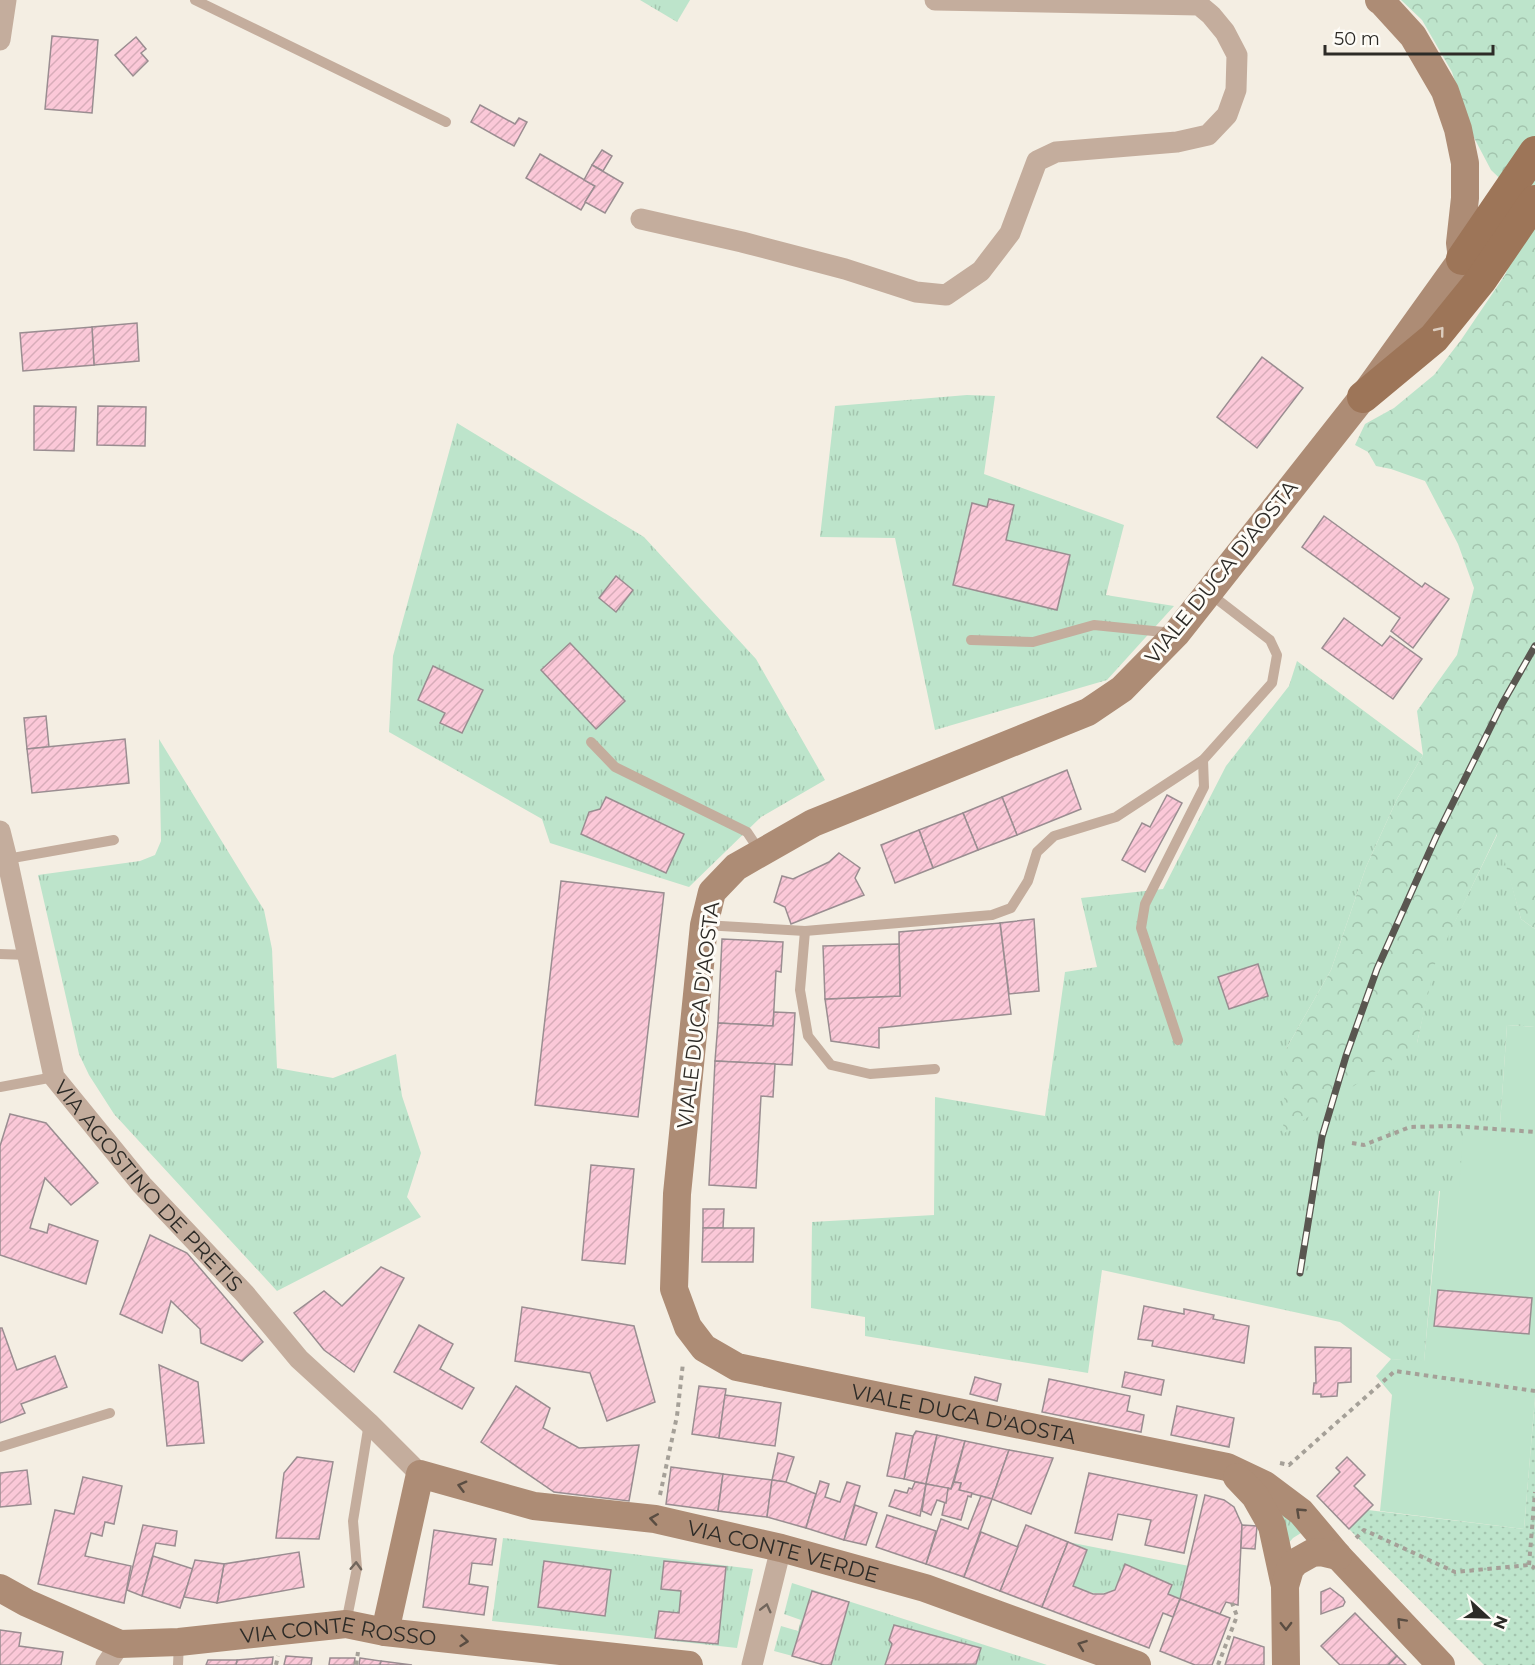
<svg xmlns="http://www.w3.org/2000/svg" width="1535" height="1665" viewBox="0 0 1535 1665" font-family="Montserrat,sans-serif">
	<defs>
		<pattern id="grass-tufts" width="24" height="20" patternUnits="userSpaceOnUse" patternTransform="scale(1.5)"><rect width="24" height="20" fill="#bde4cb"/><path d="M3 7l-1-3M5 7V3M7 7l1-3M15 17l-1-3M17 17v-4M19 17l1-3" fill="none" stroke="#a3c4ae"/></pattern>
		<pattern id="forest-crowns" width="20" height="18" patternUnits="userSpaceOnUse" patternTransform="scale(1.5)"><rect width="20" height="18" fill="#bde4cb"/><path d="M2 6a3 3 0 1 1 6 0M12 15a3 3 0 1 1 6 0" fill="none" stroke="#a3c4ae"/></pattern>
		<pattern id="garden-dots" width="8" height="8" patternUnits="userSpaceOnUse" patternTransform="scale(1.5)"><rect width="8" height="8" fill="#bde4cb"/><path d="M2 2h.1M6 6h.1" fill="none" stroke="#a3c4ae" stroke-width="1.8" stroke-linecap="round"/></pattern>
		<pattern id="building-hatch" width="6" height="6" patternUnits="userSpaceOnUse" patternTransform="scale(1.5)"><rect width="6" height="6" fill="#fbc8d8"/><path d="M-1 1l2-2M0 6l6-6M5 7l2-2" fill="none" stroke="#d7acb9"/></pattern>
	</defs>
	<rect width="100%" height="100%" fill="#f4eee3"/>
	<!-- grass -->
	<g fill="url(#grass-tufts)">
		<polygon points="640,0 690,0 677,22"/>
		<polygon points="967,395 995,396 984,474 1124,525 1106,595 1174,606 1107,680 935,730 895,538 820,537 835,406"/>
		<polygon points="457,423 644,537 756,659 825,780 761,817 689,887 550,843 542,819 389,732 393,656"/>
		<polygon points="1297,661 1423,755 1397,799 1366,867 1331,970 1286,1049 1417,1043 1434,964 1498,833 1521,919 1535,929 1535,1027 1507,1025 1500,1125 1459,1191 1439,1191 1424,1362 1391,1359 1340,1322 1102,1270 1088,1373 865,1336 865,1317 811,1308 812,1222 934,1215 935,1097 1045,1116 1065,972 1097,967 1081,898 1163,889 1226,766 1289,686"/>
		<polygon points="159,739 264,910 272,949 277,1068 333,1078 396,1054 402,1096 421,1153 407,1197 421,1217 277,1291 114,1114 89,1075 79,1054 38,875 140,861 155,855 161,841"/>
		<polygon points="1272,1496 1301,1533 1293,1538 1287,1545"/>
		<polygon points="503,1538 753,1569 737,1648 492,1621"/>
		<path d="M1068,1542l121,24 -9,33 -12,-5 4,-9 -47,-20 -10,25c-18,6 -25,3 -42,-4l13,-36z"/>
		<polygon points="792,1583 1047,1665 826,1665 774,1651 781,1626 798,1631 801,1620 784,1614"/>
	</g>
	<!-- forest -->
	<polygon fill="url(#forest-crowns)" points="1401,0 1535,0 1535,929 1521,919 1497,834 1435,964 1417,1043 1283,1134 1286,1049 1331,970 1366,867 1397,799 1423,755 1417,711 1457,655 1474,588 1458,544 1425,481 1391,469 1376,466 1368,452 1355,445 1365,424 1394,408 1434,375 1461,340 1505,275 1523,236 1517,195 1491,170 1471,132 1452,72 1422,20"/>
	<!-- garden -->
	<polygon fill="url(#garden-dots)" points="1535,1397 1535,1665 1484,1665 1349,1529 1368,1510 1524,1529"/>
	<!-- pitch -->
	<polygon fill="#bde4cb" points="1507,1025 1535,1027 1535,1397 1524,1529 1380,1511 1392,1395 1376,1376 1391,1359 1424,1361 1440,1191 1459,1191 1464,1123 1500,1125"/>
	<!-- building -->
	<g fill="url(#building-hatch)" stroke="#9a8d91" stroke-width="1.5">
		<polygon points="52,36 98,40 92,113 45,109"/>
		<polygon points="136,37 146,49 141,53 148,61 133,76 115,55"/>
		<polygon points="480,105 515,124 519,118 527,122 514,146 471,122"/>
		<polygon points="602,150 612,156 603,171 592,165"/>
		<polygon points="540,154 595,186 581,210 526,178"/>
		<polygon points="592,165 623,183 605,213 585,202 595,186 584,180"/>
		<polygon points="137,323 139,361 94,365 92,327"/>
		<polygon points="92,327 94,365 23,371 20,333"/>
		<polygon points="1262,357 1303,388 1257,448 1217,417"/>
		<polygon points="34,406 76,407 74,451 34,450"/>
		<polygon points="98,406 146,407 145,446 97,445"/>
		<polygon points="989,499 1014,505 1006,540 1070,555 1057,610 953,585 972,503 987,507"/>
		<polygon points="1324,516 1422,587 1425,583 1449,599 1413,648 1391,631 1400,618 1302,547"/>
		<polygon points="616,576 633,590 616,612 599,598"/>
		<polygon points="1344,618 1382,646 1390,636 1422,659 1393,699 1322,648"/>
		<polygon points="570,643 625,701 596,729 541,670"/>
		<polygon points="433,666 483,690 462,733 440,723 445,713 418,700"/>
		<polygon points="46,716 49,747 27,749 24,718"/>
		<polygon points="125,739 129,783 32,793 27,749"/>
		<polygon points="1067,770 1081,809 1017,835 1002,797"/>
		<polygon points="1167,795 1182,803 1145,872 1122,860 1142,823 1150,827"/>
		<polygon points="606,797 684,834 666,873 581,834 589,812 600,809"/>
		<polygon points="1002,797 1017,835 978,850 963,813"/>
		<polygon points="963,813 978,850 933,868 919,830"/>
		<polygon points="919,830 933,868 895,883 881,845"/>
		<polygon points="839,853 860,868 855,878 864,895 791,924 785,907 774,902 782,876 793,879 829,862"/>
		<polygon points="561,881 664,893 638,1117 535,1105"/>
		<polygon points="1034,919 1039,991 1009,994 1000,923"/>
		<polygon points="1000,923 1011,1014 879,1028 879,1048 831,1041 825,999 900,996 899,932"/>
		<polygon points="722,939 783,942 781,972 776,971 773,1026 718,1023"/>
		<polygon points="899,944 900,996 825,999 823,946"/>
		<polygon points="1258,964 1268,996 1229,1009 1218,977"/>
		<polygon points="774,1012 795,1013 792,1065 715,1061 718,1023 773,1026"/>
		<polygon points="715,1061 775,1064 773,1097 761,1096 756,1188 709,1185"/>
		<polygon points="10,1114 46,1123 98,1183 71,1205 45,1178 30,1228 47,1233 49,1224 98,1241 86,1284 0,1255 0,1146"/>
		<polygon points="591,1165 634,1169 625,1264 582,1260"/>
		<polygon points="703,1209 724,1209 723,1228 703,1228"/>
		<polygon points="703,1228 754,1228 753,1262 702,1262"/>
		<polygon points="150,1235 187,1253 263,1342 242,1361 201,1343 200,1329 171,1301 162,1333 120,1314"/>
		<polygon points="381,1267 404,1278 354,1372 324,1350 294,1313 324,1291 342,1306"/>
		<polygon points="1438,1290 1532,1298 1529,1334 1434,1326"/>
		<polygon points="1144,1306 1184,1314 1184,1309 1214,1315 1213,1319 1249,1326 1244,1363 1152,1346 1153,1341 1138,1339"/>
		<polygon points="522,1307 634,1326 655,1402 607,1421 590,1373 515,1361"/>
		<polygon points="419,1325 453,1344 440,1369 474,1388 462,1409 394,1372"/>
		<polygon points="0,1328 2,1328 17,1370 55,1356 67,1387 21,1404 25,1413 0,1423"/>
		<polygon points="1315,1347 1351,1348 1351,1382 1338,1383 1337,1396 1321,1397 1321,1394 1313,1394 1314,1383 1316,1383"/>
		<polygon points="159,1365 198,1382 204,1443 167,1446"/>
		<polygon points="1125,1372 1164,1380 1161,1395 1122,1387"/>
		<polygon points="975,1377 1001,1384 997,1401 970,1394"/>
		<polygon points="1049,1379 1130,1396 1127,1411 1144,1415 1141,1432 1042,1412"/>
		<polygon points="516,1386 550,1408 543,1428 579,1448 639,1445 629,1501 554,1492 481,1442"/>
		<polygon points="699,1386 726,1389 719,1438 692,1434"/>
		<polygon points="725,1395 781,1403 775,1446 719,1438"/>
		<polygon points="1177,1406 1234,1418 1229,1447 1171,1435"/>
		<polygon points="916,1431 937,1435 926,1484 904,1479 913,1436"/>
		<polygon points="896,1433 913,1436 904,1479 887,1476"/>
		<polygon points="937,1435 965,1441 951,1489 926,1484"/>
		<polygon points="965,1441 1009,1450 992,1499 959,1490 961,1483 954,1482"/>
		<polygon points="1009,1450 1053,1458 1031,1514 992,1499"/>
		<polygon points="778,1453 794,1457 786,1482 772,1480"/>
		<polygon points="297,1457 333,1462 319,1539 276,1538 284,1473"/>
		<polygon points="1347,1457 1365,1475 1354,1486 1373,1505 1349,1529 1317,1496 1340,1472 1336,1468"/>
		<polygon points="671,1467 723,1474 718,1511 666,1504"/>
		<polygon points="27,1470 31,1504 0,1507 0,1473"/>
		<polygon points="1089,1473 1197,1495 1184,1553 1145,1545 1151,1520 1118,1514 1112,1540 1075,1533"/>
		<polygon points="723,1474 772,1480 767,1517 718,1511"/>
		<polygon points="83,1477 122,1486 114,1524 105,1522 102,1536 91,1533 85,1556 131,1566 124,1603 38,1584 55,1510 74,1514"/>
		<polygon points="772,1480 786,1482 816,1494 806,1528 767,1517"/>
		<polygon points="820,1481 829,1484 825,1497 840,1502 847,1482 860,1486 844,1540 806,1528"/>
		<polygon points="915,1482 926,1484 920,1516 889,1506 895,1490 907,1493 909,1488 912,1489"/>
		<polygon points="954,1482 961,1483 959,1490 972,1493 971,1497 968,1496 961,1520 942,1515 948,1488 951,1489"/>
		<polygon points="926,1484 948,1488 946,1503 937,1500 931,1515 922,1511"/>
		<polygon points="1205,1495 1224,1500 1234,1507 1242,1525 1238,1605 1226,1602 1220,1614 1180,1599"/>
		<polygon points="981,1496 992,1499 964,1577 926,1564 941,1519 968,1529"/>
		<polygon points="855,1505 877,1513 866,1545 844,1540"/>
		<polygon points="887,1515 936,1531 926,1564 876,1547"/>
		<polygon points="143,1525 177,1531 175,1546 156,1543 142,1596 127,1590"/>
		<polygon points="1026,1525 1068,1542 1042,1607 1000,1591"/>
		<polygon points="1242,1525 1257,1526 1255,1549 1241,1548"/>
		<polygon points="434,1530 496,1539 492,1565 472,1563 469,1584 488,1587 484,1615 423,1607"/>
		<polygon points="981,1532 1018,1547 1000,1591 964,1577"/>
		<polygon points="1068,1542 1087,1550 1073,1586 1093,1594 1104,1594 1115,1590 1125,1564 1172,1585 1168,1594 1180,1599 1173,1617 1163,1613 1149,1648 1042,1607"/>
		<polygon points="299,1552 304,1587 217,1603 224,1564"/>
		<polygon points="153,1556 193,1569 180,1608 142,1596"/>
		<polygon points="195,1560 224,1564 217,1603 184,1597"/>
		<polygon points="544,1561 611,1570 605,1616 538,1607"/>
		<polygon points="664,1561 726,1567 718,1644 655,1638 659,1611 679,1613 681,1591 661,1589"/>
		<polygon points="1330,1588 1343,1598 1345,1602 1343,1606 1321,1614 1321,1592"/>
		<polygon points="812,1591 849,1602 831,1665 824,1665 792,1656"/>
		<polygon points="1180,1599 1230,1618 1212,1665 1195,1665 1160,1651"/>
		<polygon points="1355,1613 1397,1656 1388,1665 1340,1665 1321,1646"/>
		<polygon points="894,1625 981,1648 976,1664 885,1665 892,1644 889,1640"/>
		<polygon points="0,1630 21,1633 19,1646 63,1652 61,1665 0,1665"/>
		<polygon points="1234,1637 1264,1647 1264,1665 1225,1665"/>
		<polygon points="286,1656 312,1658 311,1665 284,1665"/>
		<polygon points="1397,1656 1406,1665 1388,1665"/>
		<polygon points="273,1657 272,1665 236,1665 237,1660"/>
		<polygon points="330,1658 355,1658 354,1665 329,1665"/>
		<polygon points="360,1658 381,1661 380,1665 359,1665"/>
		<polygon points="208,1660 237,1660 236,1665 206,1665"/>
		<polygon points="381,1661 412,1665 380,1665"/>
	</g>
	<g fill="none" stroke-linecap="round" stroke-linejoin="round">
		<!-- path -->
		<g stroke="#a5a098" stroke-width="4" stroke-dasharray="4.5 4.5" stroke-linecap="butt">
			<polyline points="1352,1143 1364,1145 1410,1127 1454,1126 1535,1132"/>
			<polyline points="1280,1463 1289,1465 1395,1371 1535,1391"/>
			<polyline points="660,1495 677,1416 683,1363"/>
			<polyline points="1356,1538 1364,1530 1455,1572 1529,1565 1535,1568"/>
			<polyline points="1529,1565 1535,1492"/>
			<polyline points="276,1665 278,1656"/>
			<polyline points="356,1665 358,1652"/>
			<polyline points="1218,1665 1237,1616 1232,1603"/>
		</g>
		<!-- lane -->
		<g stroke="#c4ad9d" stroke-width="10">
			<polyline points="195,0 446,122"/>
			<polyline points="971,640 1033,642 1094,625 1173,633"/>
			<polyline points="591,742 615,767 747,832 761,853"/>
			<polyline points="7,859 114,840"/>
			<polyline points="704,925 805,931 992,915 1011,908 1028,881 1037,852 1054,836 1116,817 1203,760 1272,683 1277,655 1270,640 1209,593"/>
			<polyline points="805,931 800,990 808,1036 831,1065 870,1074 935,1069"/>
			<polyline points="0,954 28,955"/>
			<polyline points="1178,1040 1141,928 1145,904 1204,787 1203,760"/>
			<polyline points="0,1087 54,1077"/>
			<polyline points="0,1447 110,1413"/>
			<polyline points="346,1623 357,1568 353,1521 369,1423"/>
			<polyline points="178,1665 179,1642"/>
		</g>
		<!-- street -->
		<g stroke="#c4ad9d" stroke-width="21">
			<polyline points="0,40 6,0"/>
			<polyline points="641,219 742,242 845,269 916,292 946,295 981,271 1010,233 1037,161 1056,152 1177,142 1208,135 1227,115 1236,90 1237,55 1225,32 1211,15 1199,5 935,0"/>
			<path id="s1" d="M0,831l7,28 47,218 88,108 103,109 54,65 70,64 51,51"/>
			<polyline points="106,1665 120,1644"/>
			<polyline points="752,1665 781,1548"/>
		</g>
		<!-- secondary -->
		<g stroke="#ad8c75" stroke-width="28">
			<path id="s2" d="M1379,0l3,2 31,34 32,55 13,38 7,34v35l-5,45 2,16 -99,138 -187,237 -54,55 -34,23 -275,111 -77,44 -24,25 -8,33 -27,269 -3,95 14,38 16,21 33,19 490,100 38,18 36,27 37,44 103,109"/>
			<polyline points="1237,1477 1255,1496 1272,1526 1285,1586"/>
			<path id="s3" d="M0,1588l27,15 93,41 59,-2 167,-18 39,8 304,33"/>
			<path id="s4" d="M385,1632l35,-158 114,32 121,13 126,29 144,40 212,77"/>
			<polyline points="1286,1665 1285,1586 1290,1569 1296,1562 1312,1553 1321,1552 1338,1556"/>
		</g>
		<!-- primary -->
		<g stroke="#9d7558" stroke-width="32">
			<polyline points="1462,259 1535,152"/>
			<polyline points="1363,397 1434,338 1481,280 1535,201"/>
		</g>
		<defs>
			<polyline id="rail" points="1300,1273 1322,1137 1346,1056 1377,969 1436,837 1502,704 1535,646"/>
		</defs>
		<!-- rail casing -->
		<use href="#rail" stroke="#595650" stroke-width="7"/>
		<!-- rail -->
		<use href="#rail" stroke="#fefcf7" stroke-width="4.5" stroke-dasharray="14" stroke-linecap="butt"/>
	</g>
	<!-- one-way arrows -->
	<defs><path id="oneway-chevron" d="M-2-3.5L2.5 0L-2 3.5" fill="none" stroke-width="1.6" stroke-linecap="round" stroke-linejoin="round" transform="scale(1.5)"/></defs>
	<use stroke="#dccdbf" href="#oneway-chevron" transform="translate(1440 331) rotate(-51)"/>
	<g stroke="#5a4d42">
		<use href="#oneway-chevron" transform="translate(462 1486) rotate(-165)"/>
		<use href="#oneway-chevron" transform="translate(1300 1512) rotate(-137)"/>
		<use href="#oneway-chevron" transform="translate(654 1519) rotate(-171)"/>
		<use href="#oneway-chevron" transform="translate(1401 1622) rotate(-133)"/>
		<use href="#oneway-chevron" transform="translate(1286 1626) rotate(89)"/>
		<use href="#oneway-chevron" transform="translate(464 1641) rotate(6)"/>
		<use href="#oneway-chevron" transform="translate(1082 1645) rotate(-160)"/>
	</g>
	<g stroke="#71665c">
		<use href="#oneway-chevron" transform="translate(356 1566) rotate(-88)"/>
		<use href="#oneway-chevron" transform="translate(766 1608) rotate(-76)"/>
	</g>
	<g text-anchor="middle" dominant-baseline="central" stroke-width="6" stroke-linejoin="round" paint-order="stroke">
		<!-- street labels -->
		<g font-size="21" fill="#2d2b27" stroke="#fefcf7">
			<text transform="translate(1221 572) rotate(-51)">VIALE DUCA D'AOSTA</text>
			<text transform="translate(698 1015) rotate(-83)">VIALE DUCA D'AOSTA</text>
			<text stroke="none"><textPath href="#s1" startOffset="396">VIA AGOSTINO DE PRETIS</textPath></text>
			<text stroke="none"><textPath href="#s2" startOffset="2030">VIALE DUCA D'AOSTA</textPath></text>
			<text stroke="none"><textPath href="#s4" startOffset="534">VIA CONTE VERDE</textPath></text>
			<text stroke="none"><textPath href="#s3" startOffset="352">VIA CONTE ROSSO</textPath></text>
		</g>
	</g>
	<!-- north arrow -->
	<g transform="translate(1487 1617) rotate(112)" stroke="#fefcf7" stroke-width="4.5" paint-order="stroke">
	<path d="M0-4.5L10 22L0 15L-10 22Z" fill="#2d2b27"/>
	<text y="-9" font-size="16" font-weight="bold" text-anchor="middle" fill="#2d2b27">N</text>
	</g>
	<!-- scale -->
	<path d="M1325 45v9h168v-9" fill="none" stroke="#2d2b27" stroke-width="3"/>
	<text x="1334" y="45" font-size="18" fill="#2d2b27" stroke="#fefcf7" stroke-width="4.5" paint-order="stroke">50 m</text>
</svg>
